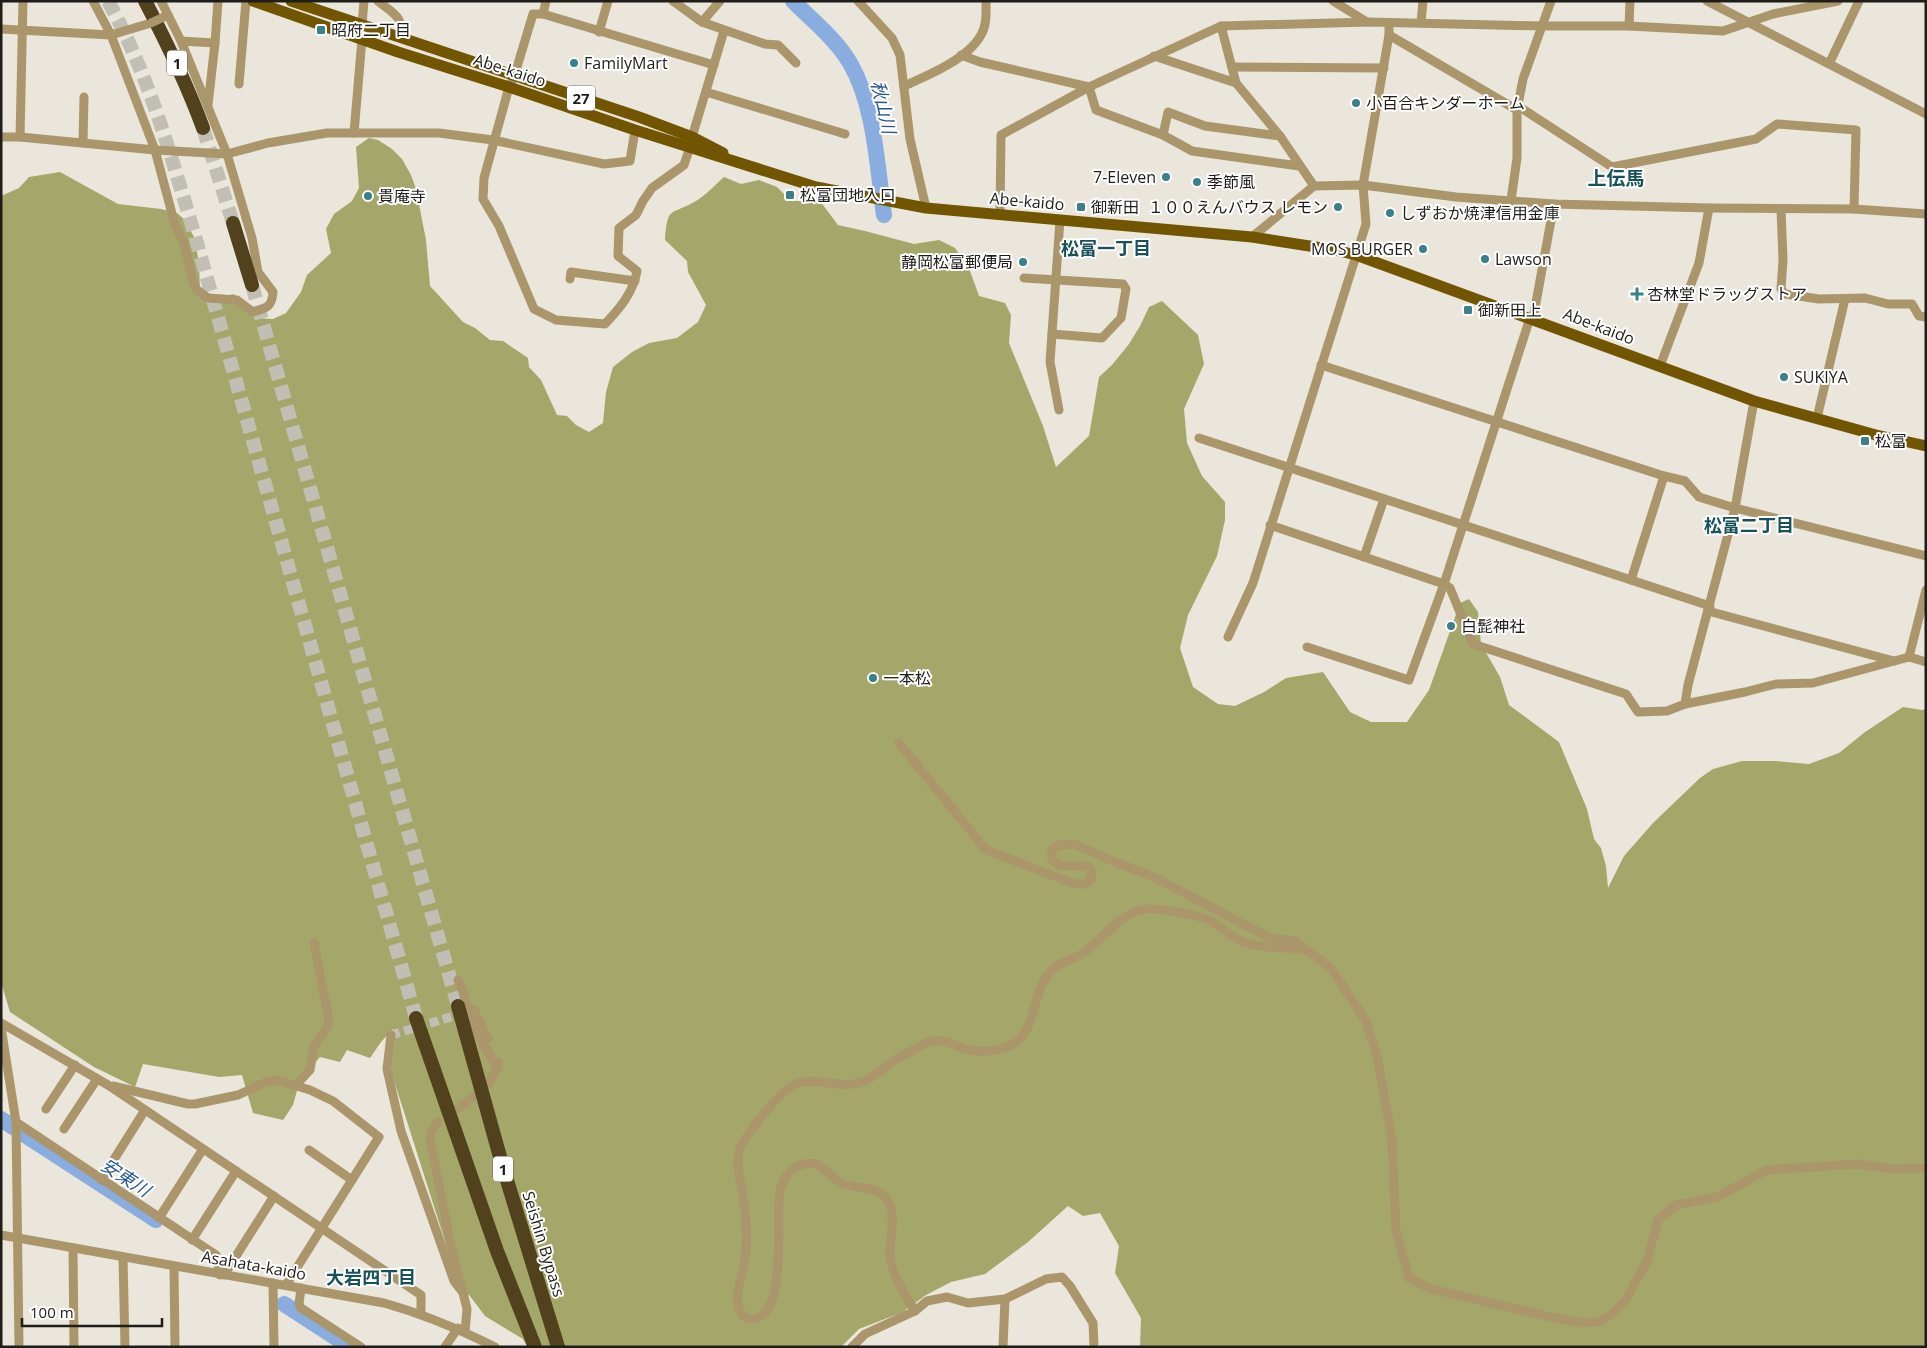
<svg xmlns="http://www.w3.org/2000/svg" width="1927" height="1348" viewBox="0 0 1927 1348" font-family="'Open Sans','Noto Sans JP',sans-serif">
	<rect width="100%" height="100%" fill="#eae6db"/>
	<!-- forest -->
	<path fill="#a4a769" d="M369,138l9,2 14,9 10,10 9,16 5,14 10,51 4,46 33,36 12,6 15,12 13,1 25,17 1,9 12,13 16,35 10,1 9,9 13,7 14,-9 3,-31 7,-25 19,-15 17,-9 28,-5 21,-16 8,-17 -18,-33 -1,-11 -22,-21c3,-36 6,-24 31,-39 10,-6 19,-16 28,-24l17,7 18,-4 18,7 14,14h29l18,24 27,6 49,13 25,-4 16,8 15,23 9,25 26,7 6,12 -2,28 34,83 13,41 33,-31 10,-59 13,-12 17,-21 11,-18 9,-19 13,-6 36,34 6,29 -20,45 3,34 15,33 23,26v18l-8,36 -29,59 -8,33 13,39 25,17 17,2 29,-14 22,-14 37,-6 27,40 21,10h36l22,-32 31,-87 9,-4 9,13 3,32 19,33 9,28 50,37 28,67 7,30 7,9 5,18 2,22 16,-32 29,-33 47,-45 13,-9 29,-8h33l34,3 30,-11 26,-21 38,-25 19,3 4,-1v638h-786l1,-29 -26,-45 4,-27 -19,-33 -17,3 -15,-10 -40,36 -43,32 -34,8 -25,13 -23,17 -44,17 -18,18h-314l-4,-8 -38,-23 -28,-37 -66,-208 4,-32 -2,-10 -12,13 -11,16 -23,-8 -7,12 -20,-5 -20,23 -7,25 -10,15 -30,-7 -11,-38 -23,2 -76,-13 -8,23 -41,-20 -84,-55 -9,-30v-786l18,-8 10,-11 31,-5 58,32 43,5 16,4 8,7 9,17 5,25 1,28 21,8 12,-4 8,5 2,7 12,12 18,1 13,-6 15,-21 6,-17 24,-22 -5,-24 8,-15 18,-13 7,-13 -3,-41z"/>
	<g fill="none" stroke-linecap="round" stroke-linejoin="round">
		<!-- river -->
		<g stroke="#88adde" stroke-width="16">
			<path d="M793,1c19,19 43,38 57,62 25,43 27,103 34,152"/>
			<polyline points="1,1119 13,1127"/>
			<polyline points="22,1133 156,1220"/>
			<polyline points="284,1304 350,1347"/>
		</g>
		<!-- minor-tunnel -->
		<polyline stroke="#c1beb4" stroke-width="9" stroke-dasharray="9 4.5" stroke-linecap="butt" points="391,1035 464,1013"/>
		<!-- highway-tunnel -->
		<g stroke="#c1beb4" stroke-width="14" stroke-dasharray="14 7" stroke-linecap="butt">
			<path d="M108,1c41,74 63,155 87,235l221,782"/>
			<polyline points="203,128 233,223"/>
			<polyline points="252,285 458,1006"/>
		</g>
		<!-- minor -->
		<g stroke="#ab966b" stroke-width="9">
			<path d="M93,1l18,34 44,115 20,75 9,18 9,40 4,7 11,8 29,2 16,12c14,-4 19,-5 20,-20l-15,-20 -6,-34 -25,-84 -46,-113 -20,-40"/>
			<path d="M378,1c17,14 24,14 24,37"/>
			<polyline points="546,1 543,14 714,65"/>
			<polyline points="673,1 702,22 765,44 778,45 796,63"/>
			<polyline points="858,1 892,38 900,55 910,139 926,208"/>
			<polyline points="1333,1 1367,22"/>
			<polyline points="1707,1 1926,114"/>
			<path d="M543,14h-10l-19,63 -5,10 -25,91 -1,21 16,27 35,83 22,11 49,4c15,-16 28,-31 32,-53l-19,-15 1,-28 17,-13 7,-14 9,-13 32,-23 6,-18"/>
			<polyline points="702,22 720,1"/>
			<polyline points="1421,23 1423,1"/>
			<polyline points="362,25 364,1"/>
			<polyline points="1221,26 1236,83 1280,136 1314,186"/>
			<polyline points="1629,26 1630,1"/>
			<polyline points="1,29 111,35 151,23"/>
			<polyline points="599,32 608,1"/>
			<polyline points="1389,35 1517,110"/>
			<polyline points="181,41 215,43 218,1"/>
			<polyline points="961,55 980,62 1089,87"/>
			<polyline points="1154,56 1236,83"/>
			<polyline points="1829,64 1859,1"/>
			<polyline points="1232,67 1384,68"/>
			<polyline points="239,84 246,1"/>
			<path d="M904,86c23,-10 64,-27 77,-51 6,-10 5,-22 5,-34"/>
			<polyline points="1089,87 1096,110 1163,135 1192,151 1299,166"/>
			<polyline points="706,92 845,134"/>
			<polyline points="208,105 215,43"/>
			<polyline points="1518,106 1612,167 1756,139 1777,124 1856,130 1854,209"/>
			<polyline points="354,133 362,39"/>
			<polyline points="1163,135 1168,112 1205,126 1280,136"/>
			<polyline points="1,137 20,137 155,150 227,154 268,143 327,133 439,133 493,140 604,164 630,161 635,130"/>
			<polyline points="20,137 23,1"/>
			<polyline points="692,137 724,31"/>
			<polyline points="83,143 84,97"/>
			<polyline points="1511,200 1517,158 1517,110 1523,79 1551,1"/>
			<polyline points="1781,209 1783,260 1781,289 1785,294 1819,299 1865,298 1888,304 1912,304 1919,316 1926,317"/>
			<polyline points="1000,214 1001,135 1089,87 1221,26 1368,22 1542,26 1629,26 1723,31 1773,14 1838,1"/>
			<polyline points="1252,237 1314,186 1363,185 1456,197 1554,204 1709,208 1854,209 1926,214"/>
			<polyline points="1024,278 1123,284 1126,289 1121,318 1102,338 1052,334"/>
			<polyline points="570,279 571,272 635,281"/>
			<polyline points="1533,319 1554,204"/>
			<polyline points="1321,365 1664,476 1685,481 1699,497 1735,508 1926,556"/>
			<polyline points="1660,366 1699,263 1709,208"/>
			<polyline points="1059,410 1050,362 1060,220"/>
			<polyline points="1817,418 1845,299"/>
			<polyline points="1199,438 1710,606"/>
			<polyline points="1270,525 1444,584 1450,588 1473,644 1626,694 1638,712 1667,711 1685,704 1745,692 1776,684 1813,683 1909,657 1926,662"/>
			<polyline points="1364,557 1384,499"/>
			<polyline points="1631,580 1664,476"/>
			<polyline points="1708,611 1894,661"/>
			<polyline points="1228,637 1253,583 1366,224 1363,185 1389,35 1389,23"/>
			<polyline points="1307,647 1409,680 1444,584 1530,318"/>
			<polyline points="1909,657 1926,590"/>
			<polyline points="1685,704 1688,685 1735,508 1754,401"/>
			<polyline points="899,743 986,850 1075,884 1084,884 1091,880 1092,871 1088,866 1061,866 1054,862 1051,856 1052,850 1059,845 1074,844 1110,860 1154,877 1270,938 1296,941 1303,948 1330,967 1366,1021 1377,1056 1392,1139 1396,1231 1409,1278 1431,1289 1551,1317 1582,1323 1598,1322 1611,1315 1625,1301 1647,1261 1658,1220 1676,1205 1717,1197 1767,1170 1858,1164 1893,1169 1926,1168"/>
			<path d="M458,980c6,10 7,23 11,34 7,19 18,38 29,53"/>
			<polyline points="474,1010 488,1039"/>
			<polyline points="1,1023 108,1085 421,1295 421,1314"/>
			<polyline points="1,1027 16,1122 19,1347"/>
			<polyline points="391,1035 387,1069 401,1131 454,1281 464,1294"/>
			<polyline points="488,1084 498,1067 498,1062"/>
			<polyline points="296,1085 310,1070 314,1046 327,1028 329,1021 314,943"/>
			<polyline points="113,1086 188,1104 195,1104 238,1095 266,1082 277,1080 310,1090 333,1101 379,1137 286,1285"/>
			<polyline points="46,1109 75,1065"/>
			<polyline points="456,1110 476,1095"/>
			<polyline points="16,1122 216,1255 220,1275"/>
			<polyline points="438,1122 431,1131 430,1139 450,1241 467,1309 465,1332"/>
			<polyline points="64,1129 97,1079"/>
			<polyline points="309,1150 352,1180"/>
			<polyline points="101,1180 145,1110"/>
			<polyline points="159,1218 203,1149"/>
			<path d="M1,1235l383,68c39,11 75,26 111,44"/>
			<polyline points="192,1240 236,1171"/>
			<polyline points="73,1248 74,1347"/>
			<polyline points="123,1257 125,1347"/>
			<polyline points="174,1267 175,1347"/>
			<polyline points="224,1275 274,1196"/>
			<polyline points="273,1283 274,1347"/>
			<polyline points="301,1288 299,1304 301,1308 361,1347"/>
			<path d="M915,1311c-10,-17 -24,-36 -25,-57 -1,-19 10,-46 -8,-60 -11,-8 -28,-5 -41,-11 -10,-5 -16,-16 -25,-19 -6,-2 -6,-1 -12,0 -13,3 -21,14 -24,27 -5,24 9,126 -27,128 -4,0 -8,-1 -11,-5 -11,-14 1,-40 3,-55 3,-19 1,-43 -2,-63 -2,-13 -7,-30 -4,-44 2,-13 42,-61 54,-67 22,-10 47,5 69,-3 12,-4 21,-13 31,-21 7,-4 15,-8 22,-12 6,-3 11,-7 17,-8 12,-2 19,3 30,7 16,5 41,5 55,-7 18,-14 16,-44 28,-62 14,-21 24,-15 41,-28 20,-15 34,-39 61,-42 12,-1 51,6 62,11 11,6 20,16 32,21 19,7 42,8 62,7"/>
			<polyline points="445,1347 458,1328"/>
			<polyline points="852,1347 865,1334 915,1311 927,1301 947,1297 968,1303 1005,1299 1046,1279 1062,1277 1070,1286 1093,1323 1094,1347"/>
			<polyline points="1003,1347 1005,1299"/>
		</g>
		<!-- major -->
		<g stroke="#725500" stroke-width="11">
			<polyline points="253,1 398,52 509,87 635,130 816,187 926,208 1252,237 1335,250 1356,255 1754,401 1876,435 1926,446"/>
			<polyline points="291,1 639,117 692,137 723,153"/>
		</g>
		<!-- highway -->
		<g stroke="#51411d" stroke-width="14">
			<path d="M145,1c22,42 42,83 58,127"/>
			<polyline points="233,223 252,285"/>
			<polyline points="458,1006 502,1164 558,1347"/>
			<polyline points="416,1018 497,1251 535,1347"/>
		</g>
		<!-- minor-bridge -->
		<polyline stroke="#ab966b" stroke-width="9" points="151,23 168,15"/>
	</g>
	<!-- markers -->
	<g fill="#398089" stroke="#fff" stroke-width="2">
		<rect x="316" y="25" width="10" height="10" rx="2.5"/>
		<circle cx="574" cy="63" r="5"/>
		<circle cx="1356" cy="103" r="5"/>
		<circle cx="1166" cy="177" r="5"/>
		<circle cx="1197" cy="182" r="5"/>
		<rect x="785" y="190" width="10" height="10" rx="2.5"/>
		<circle cx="368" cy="196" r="5"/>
		<rect x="1076" y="202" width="10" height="10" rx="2.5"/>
		<circle cx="1338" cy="207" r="5"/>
		<circle cx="1390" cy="213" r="5"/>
		<circle cx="1423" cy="249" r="5"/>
		<circle cx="1485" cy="259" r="5"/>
		<circle cx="1023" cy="262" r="5"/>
		<path d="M1634.5 286.5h5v5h5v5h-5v5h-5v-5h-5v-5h5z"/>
		<rect x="1463" y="305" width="10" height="10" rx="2.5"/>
		<circle cx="1784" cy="377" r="5"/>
		<rect x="1860" y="436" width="10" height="10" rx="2.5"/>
		<circle cx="1451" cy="626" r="5"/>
		<circle cx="873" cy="678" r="5"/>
	</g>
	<g text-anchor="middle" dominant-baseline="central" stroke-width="4" stroke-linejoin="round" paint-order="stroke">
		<!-- shield labels -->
		<g fill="#fff" stroke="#62615e" stroke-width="1">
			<rect x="167" y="50.5" width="20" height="25" rx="4"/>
			<rect x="567" y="85.5" width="28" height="25" rx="4"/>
			<rect x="493" y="1156.5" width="20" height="25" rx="4"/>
		</g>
		<g font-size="15" font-weight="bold" fill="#1f1d19">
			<text x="177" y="63">1</text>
			<text x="581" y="98">27</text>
			<text x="503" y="1169">1</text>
		</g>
		<!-- poi labels -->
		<g font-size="16" fill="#1f1d19" stroke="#fff" text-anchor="start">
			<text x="331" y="30">昭府二丁目</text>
			<text x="584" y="63">FamilyMart</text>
			<text x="1366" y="103">小百合キンダーホーム</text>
			<text x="1156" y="177" text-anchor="end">7-Eleven</text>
			<text x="1207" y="182">季節風</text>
			<text x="800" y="195">松富団地入口</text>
			<text x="378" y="196">貴庵寺</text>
			<text x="1091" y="207">御新田</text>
			<text x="1328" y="207" text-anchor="end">１００えんバウス レモン</text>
			<text x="1400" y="213">しずおか焼津信用金庫</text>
			<text x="1413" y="249" text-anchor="end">MOS BURGER</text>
			<text x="1495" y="259">Lawson</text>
			<text x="1013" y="262" text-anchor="end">静岡松富郵便局</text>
			<text x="1647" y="294">杏林堂ドラッグストア</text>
			<text x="1478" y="310">御新田上</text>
			<text x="1794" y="377">SUKIYA</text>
			<text x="1875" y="441">松富</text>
			<text x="1461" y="626">白髭神社</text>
			<text x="883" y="678">一本松</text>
		</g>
		<!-- street labels -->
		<g font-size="16" fill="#1f1d19" stroke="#fff">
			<text transform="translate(510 70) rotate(18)">Abe-kaido</text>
			<text transform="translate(1027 201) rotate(5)">Abe-kaido</text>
			<text transform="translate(1599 326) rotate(21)">Abe-kaido</text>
			<text transform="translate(544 1244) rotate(73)">Seishin Bypass</text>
			<text transform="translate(254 1265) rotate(10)">Asahata-kaido</text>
		</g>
		<!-- water labels -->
		<g font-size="18" font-style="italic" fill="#275794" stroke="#fff">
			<text transform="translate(884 107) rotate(77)">秋山川</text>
			<text transform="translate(126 1177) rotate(33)">安東川</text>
		</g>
		<!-- neighbourhood labels -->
		<g font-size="18" font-weight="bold" fill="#17525a" stroke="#fff">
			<text x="1106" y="248">松富一丁目</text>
			<text x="1749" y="525">松富二丁目</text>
			<text x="371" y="1277">大岩四丁目</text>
		</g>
		<!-- quarter labels -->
		<g font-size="19" font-weight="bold" fill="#17525a" stroke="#fff">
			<text x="1616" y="178">上伝馬</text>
		</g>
	</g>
	<!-- border -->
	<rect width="1927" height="1348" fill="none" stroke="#1f1d19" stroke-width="5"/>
	<!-- scale -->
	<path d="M22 1318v8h140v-8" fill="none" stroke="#1f1d19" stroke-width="2.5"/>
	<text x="30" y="1318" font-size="15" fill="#1f1d19" stroke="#ffffff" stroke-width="4" paint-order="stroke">100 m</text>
</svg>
